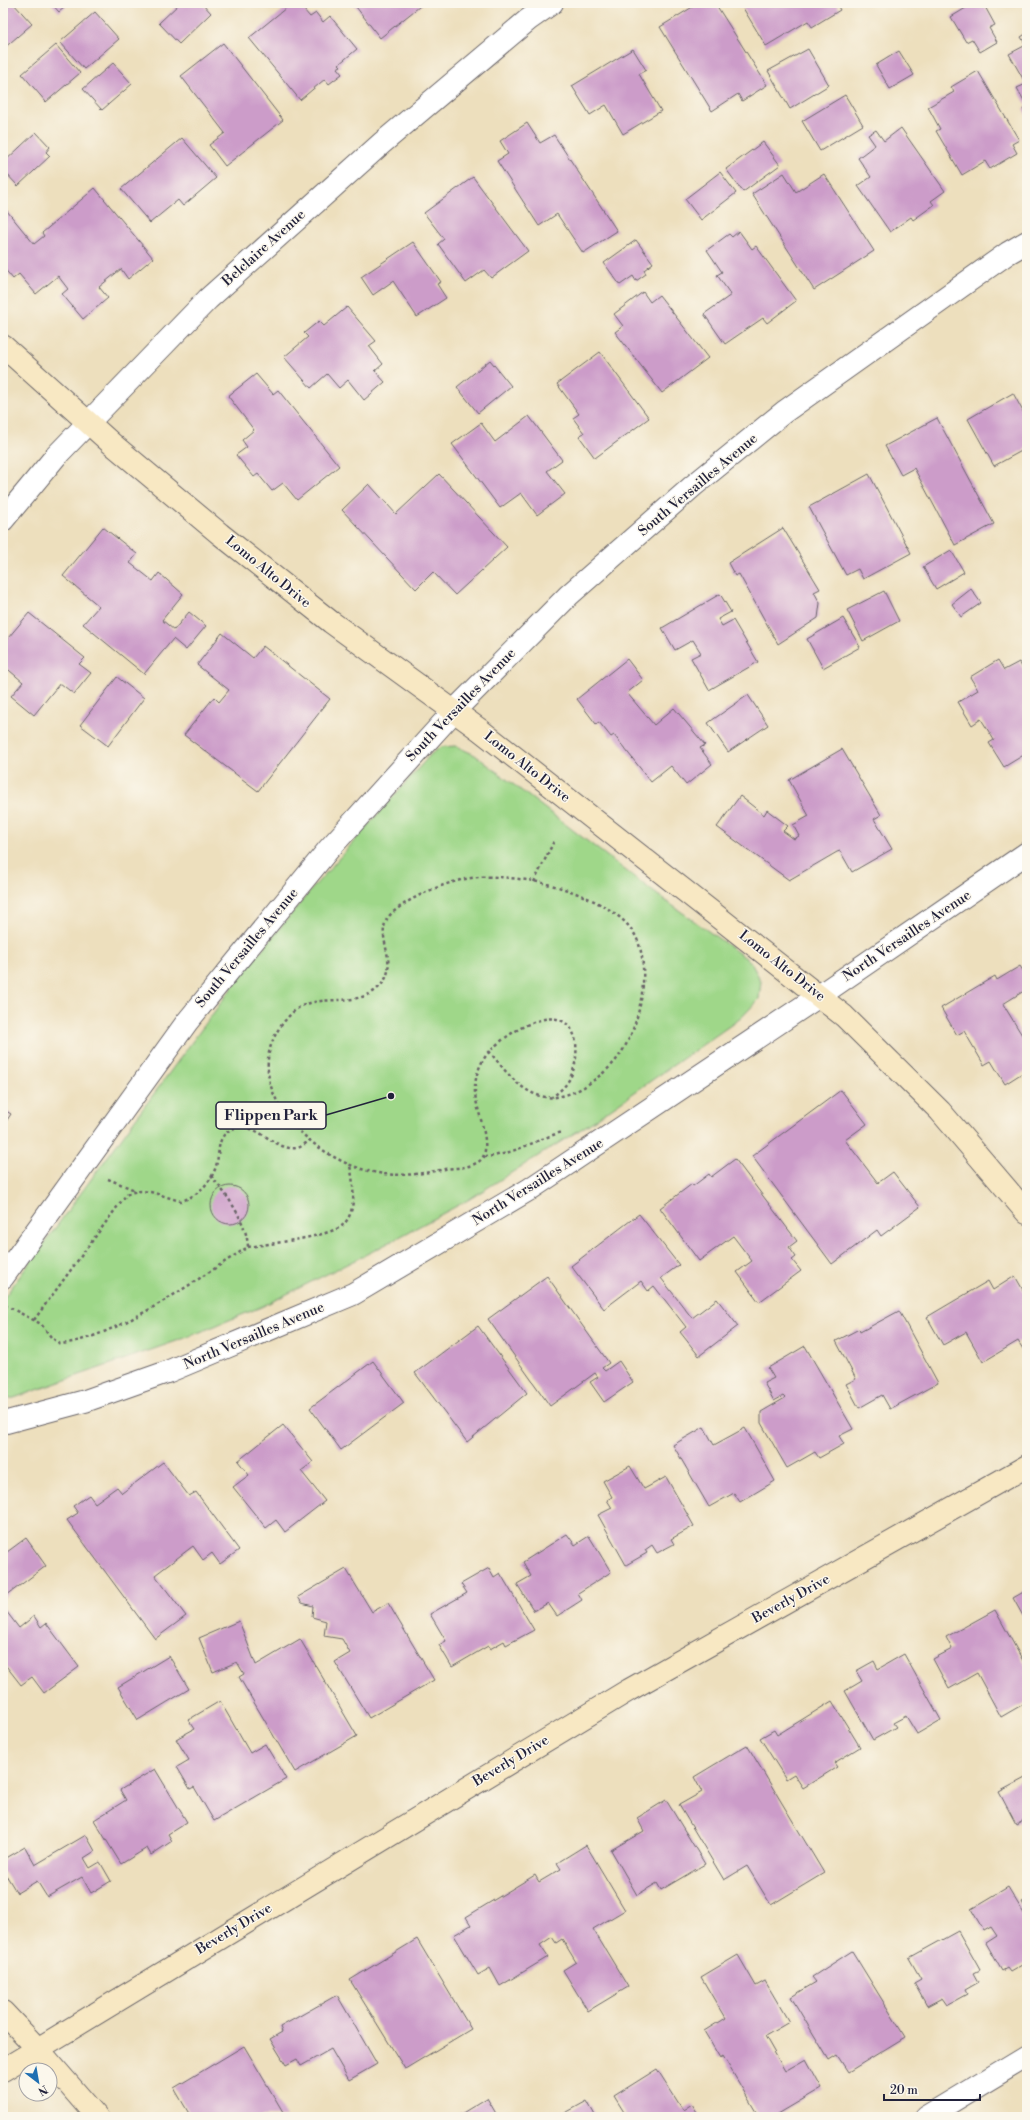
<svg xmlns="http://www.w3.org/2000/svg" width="1030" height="2120" viewBox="0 0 1030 2120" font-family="'Libre Bodoni',serif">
	<rect width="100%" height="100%" fill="#fbf7ec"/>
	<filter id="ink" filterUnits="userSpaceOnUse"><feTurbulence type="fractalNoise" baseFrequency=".025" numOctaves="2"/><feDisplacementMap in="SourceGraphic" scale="8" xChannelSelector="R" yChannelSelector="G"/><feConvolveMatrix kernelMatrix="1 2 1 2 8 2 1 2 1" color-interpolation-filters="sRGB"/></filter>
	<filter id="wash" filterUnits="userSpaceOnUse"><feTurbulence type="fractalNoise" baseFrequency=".012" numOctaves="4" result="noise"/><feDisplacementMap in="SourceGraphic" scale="16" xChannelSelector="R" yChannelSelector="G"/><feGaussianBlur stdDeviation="0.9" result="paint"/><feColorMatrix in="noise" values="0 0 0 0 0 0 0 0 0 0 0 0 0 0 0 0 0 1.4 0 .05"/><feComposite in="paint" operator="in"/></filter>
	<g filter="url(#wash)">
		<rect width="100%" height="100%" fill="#eddfbd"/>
		<!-- green -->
		<polygon fill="#9fd789" stroke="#607c62" points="456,746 475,755 655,893 750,961 761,981 759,999 741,1018 589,1124 468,1200 377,1249 261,1307 188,1337 14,1398 3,1399 3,1299 242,974 311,890 431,754 441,747"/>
		<g id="blocks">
			<!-- building -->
			<g fill="#cc9cc9">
				<polygon points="3,3 13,3 32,24 3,49"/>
				<polygon points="51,3 70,3 59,12"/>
				<polygon points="180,3 202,3 211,13 179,44 159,23"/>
				<polygon points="292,3 298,3 310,17 316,13 323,22 330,16 357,49 339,64 341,66 337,68 342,74 329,84 325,79 300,100 249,38"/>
				<polygon points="353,3 424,3 380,38"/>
				<polygon points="699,3 715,3 767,85 742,101 738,94 712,111 660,27"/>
				<polygon points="740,3 836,3 840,10 812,27 808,21 766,46"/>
				<polygon points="974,3 983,3 995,25 989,28 997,42 980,52 972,39 966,42 951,17"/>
				<polygon points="95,12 119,39 84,69 60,42"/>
				<polygon points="1027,33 1027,106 1017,88 1026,84 1009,54 1026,45 1021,37"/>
				<polygon points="223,43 283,120 225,166 209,145 225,133 181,76"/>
				<polygon points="56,45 80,73 46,102 22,74"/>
				<polygon points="633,49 646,70 639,74 661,111 623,134 606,105 590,115 572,86"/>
				<polygon points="808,49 829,85 790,109 768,71"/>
				<polygon points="899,51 914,75 890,89 876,65"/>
				<polygon points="113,63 132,84 102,110 83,89"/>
				<polygon points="978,71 1019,140 1012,144 1017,153 990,169 985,161 962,175 936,131 940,129 928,107 954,92 951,87"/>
				<polygon points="845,95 863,125 820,151 802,121"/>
				<polygon points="1027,107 1027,116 1023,109"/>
				<polygon points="527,123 540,143 554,135 617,231 583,253 557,214 539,226 497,161 508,154 500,141"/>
				<polygon points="901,128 945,191 931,201 934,205 913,220 911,217 890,232 858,186 871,177 858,158 875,145 868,135 876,130 884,141"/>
				<polygon points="36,132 50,147 46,152 50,156 18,186 3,170 3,163"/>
				<polygon points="182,138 216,178 183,206 178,200 150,223 121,189"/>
				<polygon points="763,142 780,165 743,192 726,169"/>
				<polygon points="720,172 736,193 701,220 685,199"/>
				<polygon points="784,173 796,192 824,174 874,251 814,290 752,194"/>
				<polygon points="473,177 528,251 491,278 484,270 466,283 438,244 444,239 424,213"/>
				<polygon points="95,188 153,258 128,279 121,269 99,287 108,298 83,319 62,294 68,289 58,276 36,294 19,274 13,279 3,267 3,214 7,211 34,244 44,236 42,233"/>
				<polygon points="739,231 752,249 756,246 796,301 767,323 763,318 725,344 704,314 731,295 717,275 722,272 707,250 729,234 732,237"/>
				<polygon points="636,240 653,263 644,270 646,274 636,281 633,276 620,285 604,263"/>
				<polygon points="413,242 441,282 437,284 446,298 417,317 393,281 373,295 361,277"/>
				<polygon points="643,292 650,302 659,295 708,358 662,393 615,332 623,326 614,314"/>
				<polygon points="347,307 376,341 369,346 383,364 375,371 385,382 364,400 348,380 339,388 327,374 311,388 284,357 308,337 304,333 319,321 324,326"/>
				<polygon points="600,352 649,418 595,458 579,436 584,433 573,418 579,414 557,384"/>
				<polygon points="490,360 511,386 478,413 457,387"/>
				<polygon points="256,374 273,394 278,390 339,466 297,500 283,483 272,491 258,474 254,477 236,455 247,447 242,440 254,430 228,396"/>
				<polygon points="1013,393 1027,419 1027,448 994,466 968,419"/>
				<polygon points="529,416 562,460 547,471 565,494 537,515 521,493 500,508 452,444 481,423 495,442"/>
				<polygon points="937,418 994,524 955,545 914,468 901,475 885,446"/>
				<polygon points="439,474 507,547 455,595 433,572 416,589 342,510 369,484 396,514"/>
				<polygon points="869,474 911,553 863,579 858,569 846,575 809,507"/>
				<polygon points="103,527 137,554 130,563 153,581 159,573 183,594 162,620 174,630 189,612 206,626 186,650 173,639 144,674 83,624 99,606 63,576"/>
				<polygon points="783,528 820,589 814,592 820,603 818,618 778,644 739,574 735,576 728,563"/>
				<polygon points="951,550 964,572 936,589 923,567"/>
				<polygon points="971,589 981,603 961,617 952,604"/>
				<polygon points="884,591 899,621 863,641 847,610"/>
				<polygon points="720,594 731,612 718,619 722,626 733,620 758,662 709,690 691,658 701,653 693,640 675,650 662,628"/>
				<polygon points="29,613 85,658 79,664 91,673 74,694 60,683 34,715 11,696 23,682 3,665 3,644"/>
				<polygon points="843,618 860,647 823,668 807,639"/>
				<polygon points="222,633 253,658 263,646 330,699 258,791 184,735 214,697 219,702 229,690 197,665"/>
				<polygon points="627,659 643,680 627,693 654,725 674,708 705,745 700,748 712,764 686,785 671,766 651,782 614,735 611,737 599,722 596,724 577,699"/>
				<polygon points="998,660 1004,670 1019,662 1027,675 1027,753 1004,767 989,743 994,740 981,719 972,725 958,702 978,690 970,677"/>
				<polygon points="117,677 144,698 108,746 80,725"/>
				<polygon points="748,695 768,725 728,752 708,723"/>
				<polygon points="842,749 881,815 874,819 892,849 852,872 840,851 837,852 789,880 717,827 740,796 764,815 767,810 788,826 783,831 794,839 799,836 793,825 809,816 789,780"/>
				<polygon points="1020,966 1027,977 1027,989 1003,1004 1025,1040 1027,1039 1027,1070 1005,1084 991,1061 984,1065 964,1031 957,1035 941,1008 995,976 997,980"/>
				<polygon points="841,1090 867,1124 845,1140 878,1183 893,1172 920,1207 881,1236 877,1230 832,1264 752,1156"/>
				<polygon points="3,1109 11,1114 3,1126"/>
				<polygon points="735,1159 797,1241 789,1247 796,1257 792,1260 801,1271 759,1302 737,1272 752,1261 733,1236 699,1261 660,1208 692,1184 693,1186 709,1174 711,1177"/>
				<circle cx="230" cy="1205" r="19"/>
				<polygon points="639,1214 679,1265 661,1278 692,1318 717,1299 738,1326 699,1356 680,1332 686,1327 654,1286 648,1291 641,1281 604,1309 571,1266"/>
				<polygon points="547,1276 609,1363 602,1368 605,1371 619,1361 633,1382 604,1402 590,1382 598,1377 595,1373 550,1406 488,1319"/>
				<polygon points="1015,1276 1027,1297 1027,1347 1023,1349 1018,1341 983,1362 966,1332 943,1345 927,1317 988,1281 993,1290"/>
				<polygon points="899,1311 938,1383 890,1409 882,1395 859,1408 846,1384 856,1379 836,1341 859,1329 860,1332"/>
				<polygon points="478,1326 527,1393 467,1442 415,1373"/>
				<polygon points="805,1346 853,1429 839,1436 844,1444 819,1458 815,1452 787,1468 761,1423 761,1412 785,1398 783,1396 774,1401 764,1383 774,1378 768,1368"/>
				<polygon points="373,1361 404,1403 341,1450 310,1408"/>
				<polygon points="283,1425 313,1462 301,1471 325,1501 285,1532 276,1520 266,1528 233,1487 249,1475 238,1461"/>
				<polygon points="704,1427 714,1445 745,1428 775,1481 740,1502 734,1493 709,1507 673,1445"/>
				<polygon points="163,1462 189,1496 196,1492 239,1550 220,1564 212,1553 203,1560 193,1546 155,1575 186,1616 155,1639 67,1520 78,1513 73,1506 89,1495 95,1503 117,1487 122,1493"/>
				<polygon points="630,1466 644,1489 666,1477 694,1526 671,1539 674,1544 657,1553 652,1545 645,1550 647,1553 626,1565 598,1515 612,1508 607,1500 612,1497 603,1481"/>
				<polygon points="567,1534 575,1545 589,1536 611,1572 578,1593 582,1600 557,1616 548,1603 534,1611 517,1584 531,1576 523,1562"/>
				<polygon points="26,1538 46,1566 3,1598 3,1555"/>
				<polygon points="489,1568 494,1577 500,1573 534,1630 506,1645 504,1641 490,1649 488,1646 452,1667 439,1645 446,1641 430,1614 467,1593 461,1584"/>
				<polygon points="346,1569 372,1612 388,1603 434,1680 369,1718 335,1662 350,1653 342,1639 324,1636 326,1621 312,1617 313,1606 302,1603 298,1597"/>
				<polygon points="1027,1590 1027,1623 1013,1598"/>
				<polygon points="3,1607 19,1628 34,1616 41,1627 46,1623 79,1667 44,1693 32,1677 21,1685 3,1662"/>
				<polygon points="995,1610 1027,1668 1027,1702 1001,1717 977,1673 949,1689 933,1659 952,1649 946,1637"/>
				<polygon points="239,1621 256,1665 300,1639 357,1736 295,1772 239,1677 244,1674 237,1662 213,1672 199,1638"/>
				<polygon points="904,1654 941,1720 917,1734 906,1716 893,1723 896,1727 873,1740 845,1691 862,1681 856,1671 874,1661 878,1669"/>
				<polygon points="169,1656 189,1689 138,1720 118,1687"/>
				<polygon points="220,1701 250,1753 265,1744 286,1779 214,1821 194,1787 190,1789 177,1767 189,1760 176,1739 194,1729 188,1720"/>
				<polygon points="832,1701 860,1747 834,1763 837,1767 803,1788 794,1774 786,1779 760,1738 774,1730 777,1735"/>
				<polygon points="747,1745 824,1873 771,1905 747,1866 724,1880 679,1805 702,1792 694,1777"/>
				<polygon points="155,1769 187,1822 168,1834 172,1841 151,1855 147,1848 121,1864 94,1820 126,1800 120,1790"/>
				<polygon points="1027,1777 1027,1818 1016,1824 999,1792"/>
				<polygon points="666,1800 705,1864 661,1890 657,1883 637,1895 611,1850 644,1831 637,1818"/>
				<polygon points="86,1835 95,1851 84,1858 90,1868 100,1862 111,1881 91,1893 82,1877 47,1897 37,1881 17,1893 3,1870 3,1860 25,1847 35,1865"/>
				<polygon points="586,1845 625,1910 593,1929 628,1987 588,2011 563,1970 576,1962 562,1939 556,1943 552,1937 540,1945 548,1957 500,1986 490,1968 478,1975 454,1935 471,1925 466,1917 535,1875 539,1882 561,1869 557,1863"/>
				<polygon points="1008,1887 1026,1917 1027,1916 1027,1962 1010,1972 1007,1968 1002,1971 986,1943 997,1936 991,1927 984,1931 971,1909"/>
				<polygon points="1027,1900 1027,1911 1022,1902"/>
				<polygon points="958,1931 980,1970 974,1973 979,1982 965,1990 967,1994 947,2005 942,1998 927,2006 914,1983 921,1979 909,1958"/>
				<polygon points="417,1939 471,2029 405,2069 350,1980"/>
				<polygon points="852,1951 905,2037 848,2072 837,2055 829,2060 791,1997 816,1982 812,1977"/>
				<polygon points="738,1955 756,1986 765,1981 789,2022 765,2036 785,2071 806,2059 822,2088 773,2117 759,2117 723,2056 720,2058 704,2031 725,2018 701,1977"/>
				<polygon points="337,1995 377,2064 349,2080 331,2049 301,2066 297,2059 286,2065 270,2039 282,2032 280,2027"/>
				<polygon points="244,2046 286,2117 191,2117 174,2088"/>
				<polygon points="657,2069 683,2110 692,2104 700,2117 627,2117 614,2096"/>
				<polygon points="487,2098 498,2117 456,2117"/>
				<polygon points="587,2101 596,2117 558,2117"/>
			</g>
		</g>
	</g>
	<g filter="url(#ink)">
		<use href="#blocks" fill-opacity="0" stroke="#696468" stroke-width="1"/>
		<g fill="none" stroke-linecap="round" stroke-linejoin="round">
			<defs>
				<g id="street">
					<polyline points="3,520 56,456 208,299 382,143 528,20 552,3"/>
					<polyline points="3,1277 187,1022 328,850 454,711 569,595 693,486 784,412 1008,253 1027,242"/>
					<polyline points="3,1423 85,1401 167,1372 353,1294 530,1189 819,996 1027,853"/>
					<polyline points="926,2117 1027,2056"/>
				</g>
				<g id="secondary">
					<polyline points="3,346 111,443 220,534 331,622 480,730 844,1016 940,1111 1027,1213"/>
					<polyline points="3,2012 38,2049 97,2117"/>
					<polyline points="3,2070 629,1690 1027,1466"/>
				</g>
			</defs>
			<!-- street casing -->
			<use href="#street" stroke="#696468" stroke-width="24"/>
			<!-- secondary casing -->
			<use href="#secondary" stroke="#696468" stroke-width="24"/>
			<!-- path -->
			<g stroke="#696468" stroke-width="2.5" stroke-dasharray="3 3" stroke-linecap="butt">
				<polyline points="534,882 554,841"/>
				<path d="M489,1051c15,18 31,42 56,46 13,2 28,-4 39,-10 13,-9 26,-18 35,-31 21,-29 32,-84 18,-117 -15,-34 -76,-54 -110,-59 -16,-2 -32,-4 -48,-3 -27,2 -66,18 -87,36 -23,21 12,50 -13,74 -24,24 -64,2 -88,27 -61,61 10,138 74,156 28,8 52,5 80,-1 10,-1 24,-1 33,-7 18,-10 -3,-54 -3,-70 -1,-15 6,-33 17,-43 14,-14 52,-40 72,-27 17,10 14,41 6,56 -4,8 -11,14 -18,19"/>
				<path d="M484,1157c29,-2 51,-17 78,-25"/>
				<polyline points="108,1179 135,1190"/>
				<path d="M248,1247c20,-3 81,-10 95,-22 14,-13 11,-42 7,-59"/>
				<path d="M5,1305l36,19 10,13 9,7c58,-6 138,-66 188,-97 -1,-25 -21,-52 -37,-71"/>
				<path d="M34,1320l92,-125c19,-10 36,2 55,6 15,-4 31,-19 35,-35 4,-13 0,-28 14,-36 24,-13 45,22 66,18 5,0 10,-5 13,-8"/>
			</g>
			<!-- street -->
			<use href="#street" stroke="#fff" stroke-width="22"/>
			<!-- secondary -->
			<use href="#secondary" stroke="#f8e8c3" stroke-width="22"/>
		</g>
	</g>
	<g text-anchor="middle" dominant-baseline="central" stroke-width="3" stroke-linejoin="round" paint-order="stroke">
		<!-- street labels -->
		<g font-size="14" fill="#22223b" stroke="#fbf7ec">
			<text transform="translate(264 248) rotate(-42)">Belclaire Avenue</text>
			<text transform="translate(698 485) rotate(-40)">South Versailles Avenue</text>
			<text transform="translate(268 572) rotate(39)">Lomo Alto Drive</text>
			<text transform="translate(461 705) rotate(-46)">South Versailles Avenue</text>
			<text transform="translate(527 767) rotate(38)">Lomo Alto Drive</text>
			<text transform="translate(907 936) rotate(-34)">North Versailles Avenue</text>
			<text transform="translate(247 948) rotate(-50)">South Versailles Avenue</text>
			<text transform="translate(782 966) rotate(38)">Lomo Alto Drive</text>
			<text transform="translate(538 1182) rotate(-32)">North Versailles Avenue</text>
			<text transform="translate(254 1336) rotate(-23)">North Versailles Avenue</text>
			<text transform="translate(791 1599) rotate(-29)">Beverly Drive</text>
			<text transform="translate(511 1761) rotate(-31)">Beverly Drive</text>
			<text transform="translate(234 1929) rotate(-31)">Beverly Drive</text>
		</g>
	</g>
	<!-- callouts -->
	<path fill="none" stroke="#22223b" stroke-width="1.5" d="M391 1096L326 1115"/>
	<circle fill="#22223b" stroke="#fbf7ec" stroke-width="1.5" cx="391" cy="1096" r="4"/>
	<rect fill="#fbf7ec" stroke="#22223b" stroke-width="1.5" x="216" y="1102" width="110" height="27" rx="4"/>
	<g font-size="15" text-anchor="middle" font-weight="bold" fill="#22223b">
		<text x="271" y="1120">Flippen Park</text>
	</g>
	<!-- margin -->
	<rect width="1030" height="2120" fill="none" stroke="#fbf7ec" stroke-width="16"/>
	<!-- north arrow -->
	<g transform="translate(38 2082) rotate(149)"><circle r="19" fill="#fbf7ec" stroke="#a4a2a5"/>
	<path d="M0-3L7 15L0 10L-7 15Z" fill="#1f6fb2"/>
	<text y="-6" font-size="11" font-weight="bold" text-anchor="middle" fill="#22223b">N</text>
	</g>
	<!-- scale -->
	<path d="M884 2094v6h96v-6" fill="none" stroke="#22223b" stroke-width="2"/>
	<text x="890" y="2094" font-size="12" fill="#22223b" stroke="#fbf7ec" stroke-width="3" paint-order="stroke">20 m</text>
</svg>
